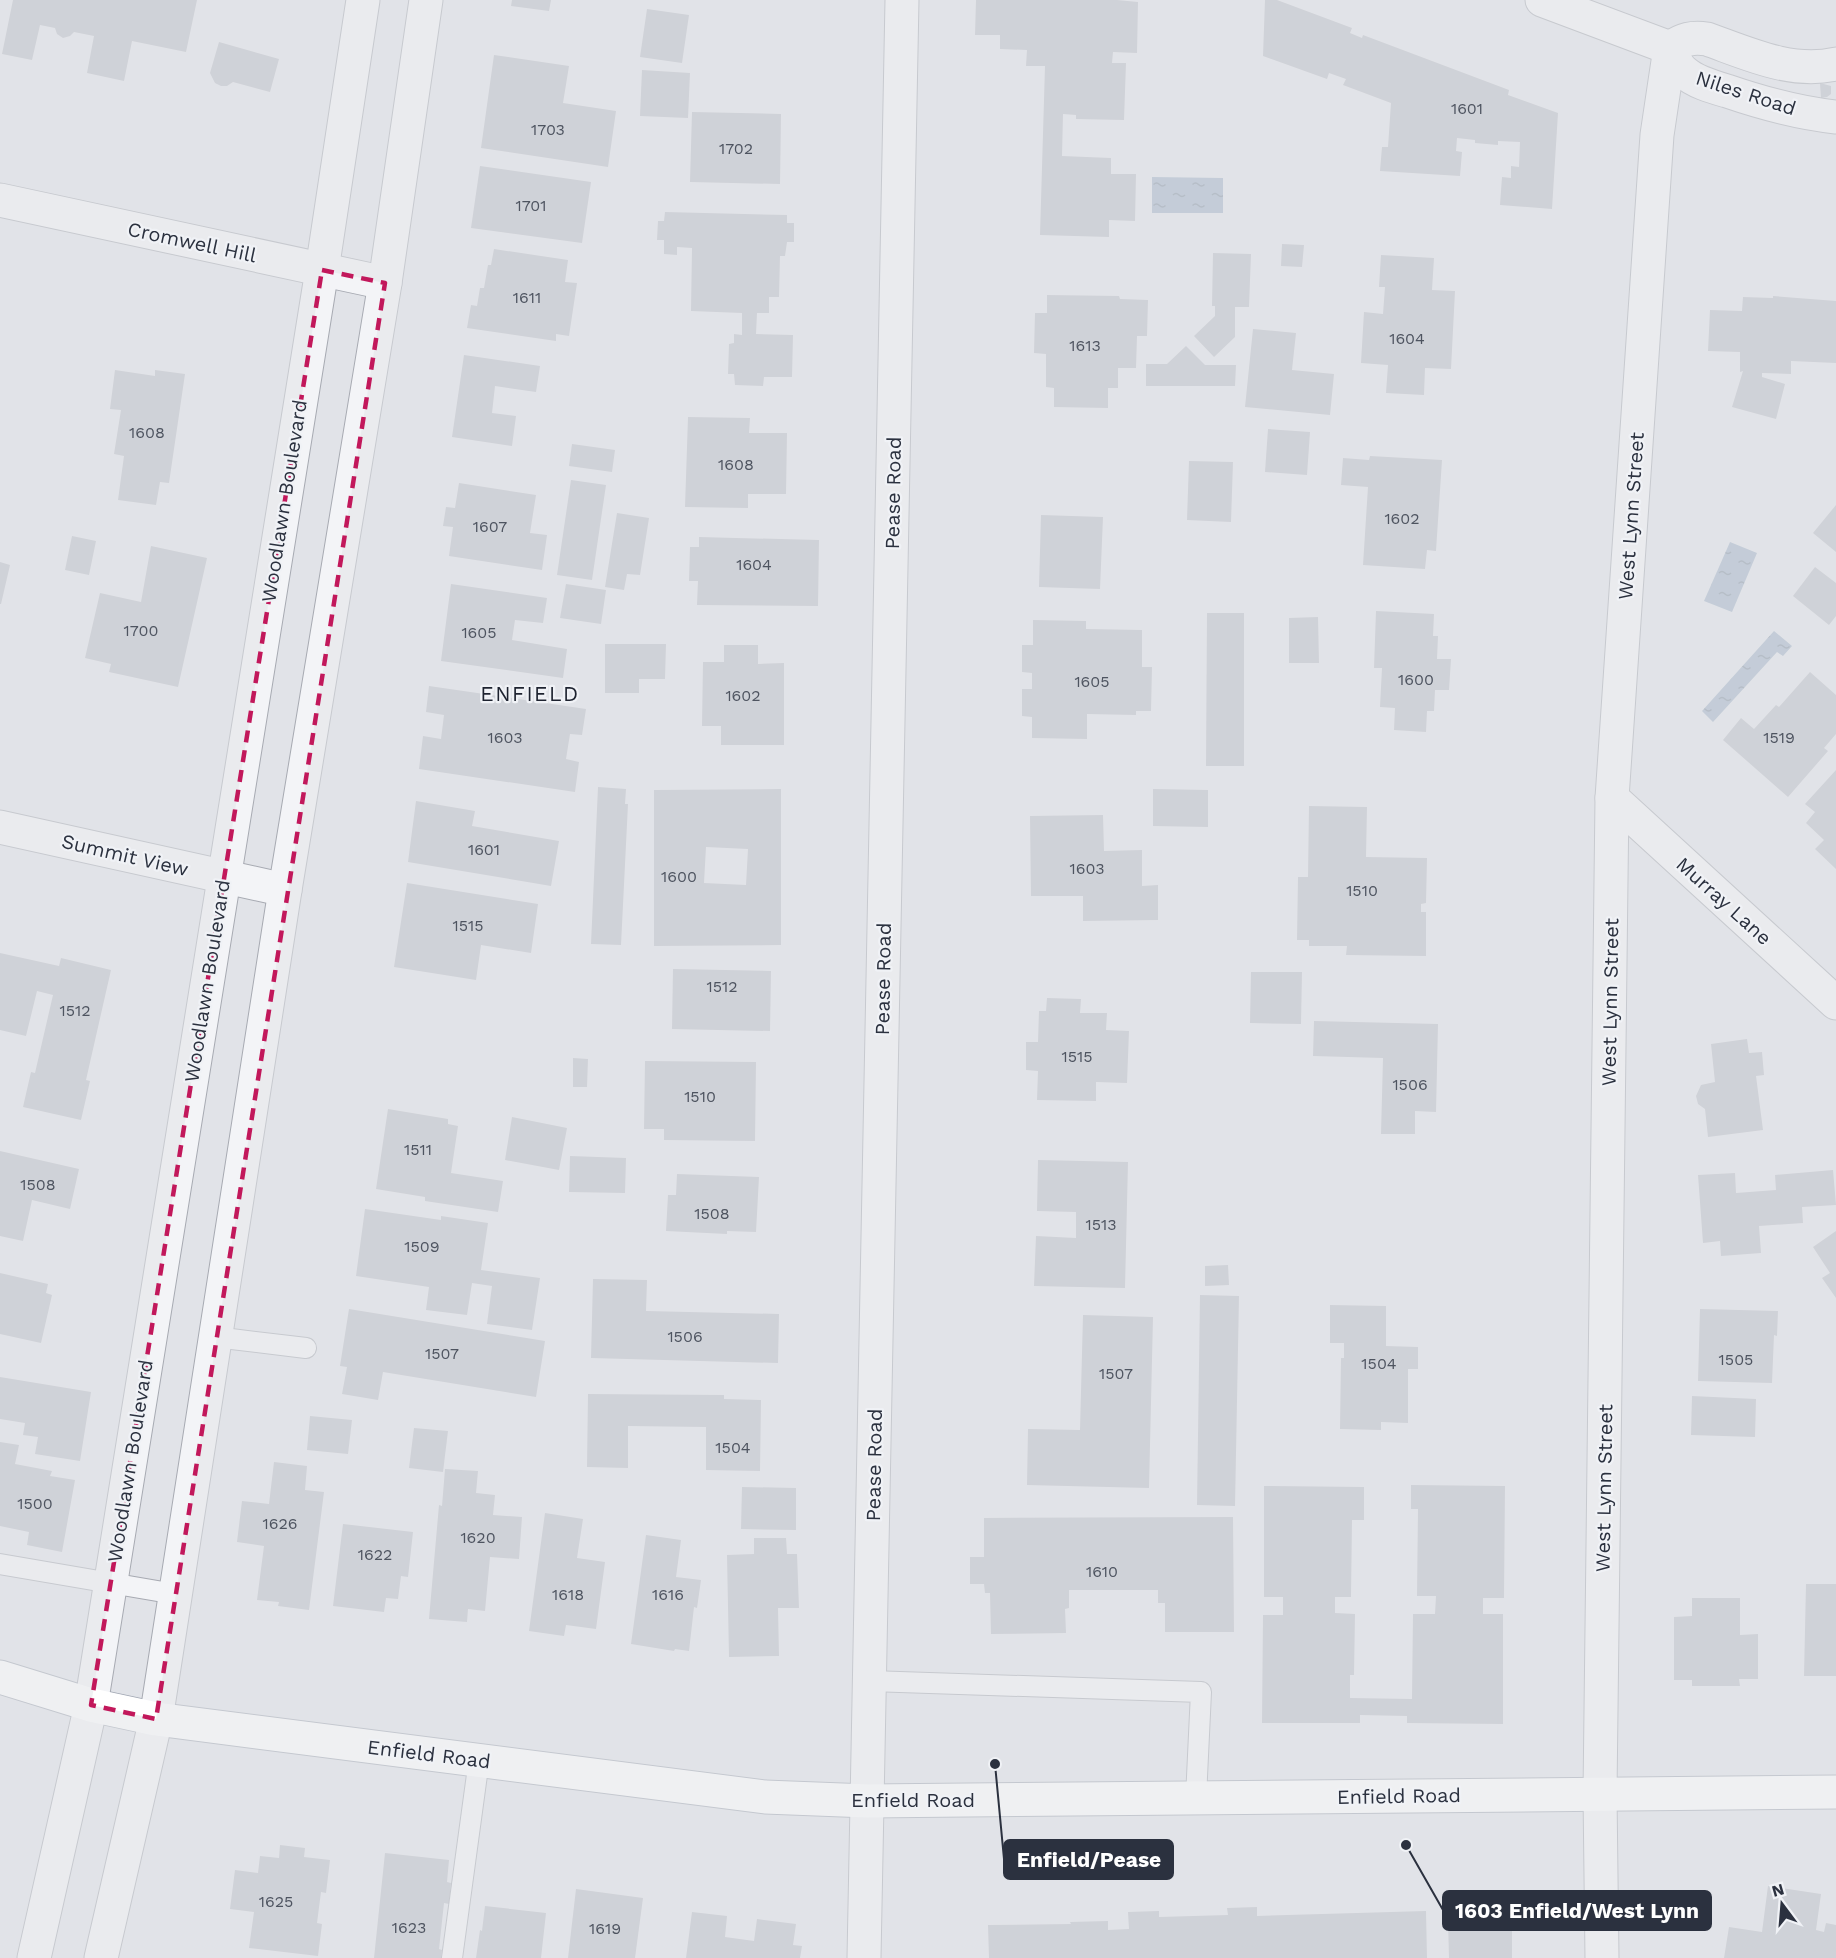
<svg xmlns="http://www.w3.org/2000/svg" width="1836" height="1958" viewBox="0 0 1836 1958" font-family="'Work Sans',sans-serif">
	<defs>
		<pattern id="water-ripples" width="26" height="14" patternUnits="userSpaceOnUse" patternTransform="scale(1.5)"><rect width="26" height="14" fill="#9fb0c5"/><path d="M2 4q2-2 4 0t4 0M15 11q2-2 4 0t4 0" fill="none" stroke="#8290a1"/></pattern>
	</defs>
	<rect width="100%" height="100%" fill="#e1e3e8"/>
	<!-- water -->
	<g fill="url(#water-ripples)">
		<polygon points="1152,177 1223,178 1223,213 1152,213"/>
		<polygon points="1730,542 1757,553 1732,612 1704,601"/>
		<polygon points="1774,631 1792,646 1783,656 1777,652 1713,722 1702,711"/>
	</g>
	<!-- building -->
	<g fill="#b9bcc5" fill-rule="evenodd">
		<polygon points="13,0 197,0 186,52 132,41 124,81 87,73 94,36 74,32 70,36 63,38 57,34 55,28 40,25 32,60 2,54"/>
		<polygon points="512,0 551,0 549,11 511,6"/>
		<polygon points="976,0 1117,0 1138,2 1137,53 1113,52 1112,63 1126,63 1124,120 1076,119 1076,115 1063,114 1062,156 1111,158 1111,174 1136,174 1135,221 1109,220 1109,237 1040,235 1045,66 1026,66 1027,50 1000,49 1000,35 975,35"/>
		<polygon points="1265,0 1277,0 1352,28 1350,33 1362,38 1363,35 1509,90 1508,95 1558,113 1552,209 1500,205 1502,177 1511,178 1511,166 1519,167 1520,142 1498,141 1498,145 1475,143 1475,140 1457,138 1456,151 1462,152 1460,176 1380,171 1382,147 1388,147 1391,103 1343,85 1346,79 1329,73 1327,79 1263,56"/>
		<polygon points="647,9 689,15 682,63 640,57"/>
		<polygon points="219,42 279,59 270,92 233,82 227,86 221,86 215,83 210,73"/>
		<polygon points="494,55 569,66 563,103 616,111 608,167 481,148"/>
		<polygon points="642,70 690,73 688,118 640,116"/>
		<polygon points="1820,83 1831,86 1831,94 1827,97 1821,98"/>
		<polygon points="692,112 781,114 780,184 690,182"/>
		<polygon points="480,166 591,182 582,243 471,228"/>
		<polygon points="665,212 787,215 787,223 794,223 794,242 787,242 785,256 780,256 779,297 769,297 769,313 757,313 756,334 793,335 792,377 764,377 763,386 735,385 734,374 728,374 729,344 734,343 734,334 742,335 742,313 691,311 692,248 677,247 677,255 664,254 664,240 657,240 658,221 664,221"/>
		<polygon points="1282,244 1304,245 1302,267 1281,266"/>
		<polygon points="494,249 568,260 565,282 577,283 569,336 556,334 556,341 467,328 471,305 477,306 480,288 484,288 488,265 491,265"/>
		<polygon points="1213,253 1251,254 1249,307 1235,307 1235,337 1214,357 1194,336 1215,316 1215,306 1212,306"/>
		<polygon points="1381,255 1434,258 1432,290 1455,291 1451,369 1425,368 1424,395 1386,393 1388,365 1361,363 1364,312 1383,314 1385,287 1379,287"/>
		<polygon points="1047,295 1119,296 1120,299 1148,300 1147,336 1137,336 1136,368 1118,368 1118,388 1108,388 1108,408 1054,407 1054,388 1046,387 1046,354 1034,353 1035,313 1047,313"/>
		<polygon points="1773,296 1836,301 1836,363 1791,361 1791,374 1762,373 1762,377 1785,384 1776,419 1732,407 1743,371 1740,372 1740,352 1708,351 1710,310 1742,311 1743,297 1773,298"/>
		<polygon points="1253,329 1296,333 1292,370 1334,374 1330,415 1245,407"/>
		<polygon points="1186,346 1205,365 1236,365 1235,386 1146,386 1146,364 1167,364"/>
		<polygon points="464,355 540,366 536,392 495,386 492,413 516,416 512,446 452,437"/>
		<polygon points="115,370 155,376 155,370 185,374 169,483 160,482 156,505 118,500 124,456 114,454 121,410 110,409"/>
		<polygon points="688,417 750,418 749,433 787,433 786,494 748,494 748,508 685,507"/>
		<polygon points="1268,429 1310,432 1307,475 1265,472"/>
		<polygon points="572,444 615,450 612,472 569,466"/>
		<polygon points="1370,456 1442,460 1436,551 1427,550 1425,569 1363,565 1368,487 1341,485 1343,458 1369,460"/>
		<polygon points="1189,461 1233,462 1231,522 1187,520"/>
		<polygon points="571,480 606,485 592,580 557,575"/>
		<polygon points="459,483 536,495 530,533 547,535 542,570 449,556 453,527 443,526 446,507 455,508"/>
		<polygon points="1836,505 1836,552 1813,533"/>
		<polygon points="617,513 649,518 640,575 627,574 624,590 605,587"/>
		<polygon points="1041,515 1103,517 1100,589 1039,587"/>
		<polygon points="72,536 96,541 89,575 65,570"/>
		<polygon points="699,537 819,540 818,606 697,605 698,581 689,581 690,547 699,547"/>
		<polygon points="151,546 207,558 178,687 109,672 111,664 85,658 100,593 141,602"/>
		<polygon points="0,562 10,565 1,604 0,604"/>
		<polygon points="1815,567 1836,583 1836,616 1829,625 1793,596"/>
		<polygon points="451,584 547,598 543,623 515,620 512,640 567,649 563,678 441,661"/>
		<polygon points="566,584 606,590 601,624 560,618"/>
		<polygon points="1376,611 1434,614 1433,636 1438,636 1437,659 1451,659 1449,690 1435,690 1434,711 1427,711 1426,732 1394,730 1395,708 1380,707 1382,668 1374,668"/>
		<polygon points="1207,613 1244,613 1244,766 1206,766"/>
		<polygon points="1318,617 1319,663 1289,663 1289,618"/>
		<polygon points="1033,620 1086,621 1086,629 1142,630 1142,667 1152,667 1151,711 1136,711 1136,715 1087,714 1087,739 1032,738 1032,717 1022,716 1022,689 1032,689 1032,673 1022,672 1022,645 1033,645"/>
		<polygon points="605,644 666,644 665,679 639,679 639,693 605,693"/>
		<polygon points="724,645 758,645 758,664 784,663 784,745 721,745 721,726 702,726 703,662 724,662"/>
		<polygon points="1810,672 1836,695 1836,734 1824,748 1828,751 1788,797 1723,740 1741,718 1754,729 1776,705 1779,707"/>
		<polygon points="429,686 586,709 582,735 570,734 566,759 579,762 575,792 419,769 423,736 441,739 444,715 426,712"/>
		<polygon points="1836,770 1836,869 1815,849 1824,840 1806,823 1815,812 1805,804"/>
		<polygon points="598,787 626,789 625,804 628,804 621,945 591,944"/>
		<path d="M781,789v156l-127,1v-156zM706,847l42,2 -2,36 -42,-2z"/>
		<polygon points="1153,789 1208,790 1208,827 1153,826"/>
		<polygon points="416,801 475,811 472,826 559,841 551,886 408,862"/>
		<polygon points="1309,806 1367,807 1366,857 1427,858 1426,903 1421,904 1421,912 1426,912 1426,956 1346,955 1347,946 1309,946 1309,940 1297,940 1298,877 1308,877"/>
		<polygon points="1103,815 1104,851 1142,850 1142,886 1158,885 1158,920 1083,921 1083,896 1031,896 1030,816"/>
		<polygon points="407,883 538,904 531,953 481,945 476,980 394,967"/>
		<polygon points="0,953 59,966 61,958 111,970 86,1080 90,1081 81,1120 23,1107 31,1072 35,1073 53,995 37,991 26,1036 0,1030"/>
		<polygon points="673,969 771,971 770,1031 672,1029"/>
		<polygon points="1251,972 1302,972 1301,1024 1250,1023"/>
		<polygon points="1047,998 1081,999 1080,1013 1107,1013 1106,1030 1129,1031 1127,1083 1096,1082 1096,1101 1037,1100 1038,1071 1026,1070 1026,1042 1038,1042 1039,1011 1046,1011"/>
		<polygon points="1314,1021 1438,1024 1436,1112 1415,1111 1415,1134 1381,1134 1383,1058 1313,1056"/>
		<polygon points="1747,1039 1749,1053 1762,1052 1764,1075 1756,1076 1763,1130 1708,1137 1705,1109 1698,1104 1696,1096 1701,1085 1715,1082 1711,1044"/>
		<polygon points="573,1058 588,1059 587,1087 573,1087"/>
		<polygon points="645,1061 756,1062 755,1141 664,1140 664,1129 644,1129"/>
		<polygon points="388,1109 448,1119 448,1124 458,1126 451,1173 503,1181 498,1212 425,1201 425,1197 376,1189"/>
		<polygon points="512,1117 567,1128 559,1170 505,1160"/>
		<polygon points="0,1151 79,1169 70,1209 32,1200 23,1241 0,1236"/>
		<polygon points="570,1156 626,1158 625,1193 569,1192"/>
		<polygon points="1038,1160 1128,1162 1125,1288 1034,1286 1036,1236 1076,1238 1076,1212 1037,1211"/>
		<polygon points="1833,1170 1836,1205 1802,1207 1803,1223 1759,1226 1761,1253 1721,1256 1720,1241 1703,1243 1698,1175 1735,1173 1736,1193 1776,1190 1775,1175"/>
		<polygon points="677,1174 759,1177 756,1232 727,1231 727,1234 666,1231 668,1195 676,1195"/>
		<polygon points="365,1209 441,1220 441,1216 488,1223 481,1270 540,1278 532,1330 487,1324 492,1286 472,1283 467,1315 426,1310 429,1287 356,1276"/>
		<polygon points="1836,1231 1836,1298 1822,1278 1830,1273 1813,1247"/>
		<polygon points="1228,1265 1229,1285 1205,1286 1205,1266"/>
		<polygon points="0,1273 48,1284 46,1293 52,1295 41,1343 0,1334"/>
		<polygon points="593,1279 647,1280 646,1311 779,1314 778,1363 591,1358"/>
		<polygon points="1200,1295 1239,1296 1235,1506 1197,1505"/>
		<polygon points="1330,1305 1386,1306 1386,1346 1418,1347 1418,1369 1408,1369 1408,1423 1381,1422 1381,1430 1340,1429 1341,1358 1344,1358 1344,1343 1330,1343"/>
		<polygon points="349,1309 545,1341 536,1397 383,1372 378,1400 342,1394 347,1367 340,1366"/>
		<polygon points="1700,1309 1778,1311 1777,1336 1774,1335 1772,1383 1698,1381"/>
		<polygon points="1083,1315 1153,1317 1149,1488 1027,1485 1028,1429 1080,1430"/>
		<polygon points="0,1377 91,1392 80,1461 35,1454 38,1437 23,1435 25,1423 0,1419"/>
		<polygon points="588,1394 724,1395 724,1399 761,1400 760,1471 706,1470 706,1427 628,1426 628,1468 587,1467"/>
		<polygon points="1692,1396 1756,1399 1755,1437 1691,1435"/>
		<polygon points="310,1416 352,1420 348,1454 307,1450"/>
		<polygon points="414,1428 448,1431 443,1472 409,1468"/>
		<polygon points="0,1442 19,1445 15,1464 52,1471 50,1476 75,1480 62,1552 27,1545 29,1532 0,1526"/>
		<polygon points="274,1462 307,1466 305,1490 324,1492 309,1610 278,1606 279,1602 257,1600 264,1546 237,1542 242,1501 269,1504"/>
		<polygon points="445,1469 478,1471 476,1493 495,1495 493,1515 522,1517 519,1559 490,1557 485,1611 468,1609 467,1622 429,1619 439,1505 442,1506"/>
		<polygon points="1411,1485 1505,1486 1504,1598 1483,1598 1483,1614 1503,1614 1503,1724 1407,1723 1407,1716 1360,1715 1360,1723 1262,1723 1263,1615 1283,1615 1283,1597 1264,1597 1264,1486 1364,1487 1364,1520 1352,1520 1351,1597 1335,1597 1335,1613 1355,1614 1354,1675 1350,1675 1350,1698 1412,1699 1413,1614 1435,1614 1436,1596 1417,1596 1418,1509 1411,1509"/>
		<polygon points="742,1487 796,1488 796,1530 741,1529"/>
		<polygon points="545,1513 583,1519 577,1558 605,1562 596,1629 566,1625 564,1636 529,1631"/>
		<polygon points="1233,1517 1234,1632 1165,1632 1165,1603 1158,1603 1158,1590 1069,1590 1069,1608 1065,1609 1066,1633 991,1634 990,1593 985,1593 984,1584 970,1584 970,1557 984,1557 984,1518"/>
		<polygon points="343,1524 413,1532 408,1577 401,1576 398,1599 386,1598 384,1612 333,1606"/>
		<polygon points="646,1535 681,1540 676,1577 701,1580 697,1608 694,1607 689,1651 675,1649 674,1651 631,1644"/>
		<polygon points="754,1538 786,1538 787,1554 797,1554 799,1608 778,1608 779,1656 729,1657 727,1555 754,1554"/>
		<polygon points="1806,1584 1836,1584 1836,1676 1804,1676"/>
		<polygon points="1692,1598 1740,1598 1740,1635 1758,1634 1758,1679 1739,1679 1740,1686 1692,1686 1692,1680 1674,1680 1674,1617 1692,1616"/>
		<polygon points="280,1845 305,1848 304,1857 330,1860 326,1893 321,1892 317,1923 322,1924 318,1956 249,1948 254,1912 230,1909 235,1870 258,1873 260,1856 279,1858"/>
		<polygon points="385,1853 449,1860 447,1882 451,1883 449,1904 444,1903 439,1949 442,1950 441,1958 374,1958"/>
		<polygon points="1768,1886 1821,1894 1816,1930 1824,1932 1826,1923 1836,1925 1836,1958 1724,1958 1729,1927 1762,1932"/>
		<polygon points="576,1889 643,1898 635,1958 568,1958"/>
		<polygon points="485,1906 546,1913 541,1958 476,1958 480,1930 482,1931"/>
		<polygon points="1257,1907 1257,1916 1426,1911 1427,1958 989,1958 988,1925 1071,1924 1070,1922 1108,1921 1108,1930 1129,1929 1128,1912 1159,1911 1159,1917 1228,1915 1227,1908"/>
		<polygon points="692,1912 727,1916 725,1937 754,1941 757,1919 796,1924 793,1945 802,1946 800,1958 686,1958"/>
		<polygon points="1448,1920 1512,1920 1512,1958 1449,1958"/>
	</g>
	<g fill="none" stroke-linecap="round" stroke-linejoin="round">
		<defs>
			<g id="service">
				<polyline points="215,1337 306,1348"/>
				<polyline points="0,1564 175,1594"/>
				<polyline points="870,1681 1201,1692 1196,1798"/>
				<polyline points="452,1958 479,1760"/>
			</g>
			<g id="minor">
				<path d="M1542,0l128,48c4,9 6,18 14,24 11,10 29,15 43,19 35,12 71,22 109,26"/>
				<path d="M1670,48c13,-9 22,-11 37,-9 42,15 84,35 129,25"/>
				<polyline points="0,200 385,283"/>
				<polyline points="1612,798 1836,1003"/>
				<polyline points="0,827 285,890"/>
				<polyline points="1600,1794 1612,798 1657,135 1670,48"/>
				<polyline points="34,1958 91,1705 322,270 363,0"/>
				<polyline points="101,1958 156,1719 285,890 385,283 426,0"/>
				<polyline points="864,1958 902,0"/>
			</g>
			<polyline id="tertiary" points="1600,1794 1602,1958"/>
			<polyline id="primary" points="0,1677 91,1705 156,1719 765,1797 868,1801 1836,1792"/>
		</defs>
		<!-- service casing -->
		<use href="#service" stroke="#a7aab2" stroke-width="22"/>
		<!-- minor casing -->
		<use href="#minor" stroke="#a7aab2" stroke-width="35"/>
		<!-- tertiary casing -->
		<use href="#tertiary" stroke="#a7aab2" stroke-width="35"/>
		<!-- primary casing -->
		<use href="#primary" stroke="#a1a7b3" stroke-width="35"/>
		<!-- service -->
		<use href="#service" stroke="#f3f4f7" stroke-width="20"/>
		<!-- minor -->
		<use href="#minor" stroke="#f3f4f7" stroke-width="33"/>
		<!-- tertiary -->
		<use href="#tertiary" stroke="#f3f4f7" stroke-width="33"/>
		<!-- primary -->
		<use href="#primary" stroke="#fff" stroke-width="33"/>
	</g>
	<!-- marked area -->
	<path d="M0 0H1836V1958H0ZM322,270l63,13 -229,1436 -65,-14z" fill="#e1e3e8" fill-opacity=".55" fill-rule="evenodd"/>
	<path fill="none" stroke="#c2185b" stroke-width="4.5" stroke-dasharray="12 8" stroke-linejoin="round" d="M322,270l63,13 -229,1436 -65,-14z"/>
	<g text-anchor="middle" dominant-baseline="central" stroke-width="4.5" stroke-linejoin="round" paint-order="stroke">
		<!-- number labels -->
		<g font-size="16" fill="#4e5460">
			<text x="1467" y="108">1601</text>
			<text x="548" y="129">1703</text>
			<text x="736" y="148">1702</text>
			<text x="531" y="205">1701</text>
			<text x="527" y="297">1611</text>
			<text x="1407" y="338">1604</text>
			<text x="1085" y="345">1613</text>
			<text x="147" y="432">1608</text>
			<text x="736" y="464">1608</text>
			<text x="1402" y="518">1602</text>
			<text x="490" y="526">1607</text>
			<text x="754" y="564">1604</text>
			<text x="141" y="630">1700</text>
			<text x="479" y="632">1605</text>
			<text x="1416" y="679">1600</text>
			<text x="1092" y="681">1605</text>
			<text x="743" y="695">1602</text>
			<text x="505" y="737">1603</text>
			<text x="1779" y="737">1519</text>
			<text x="484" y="849">1601</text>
			<text x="1087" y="868">1603</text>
			<text x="679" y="876">1600</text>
			<text x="1362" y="890">1510</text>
			<text x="468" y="925">1515</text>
			<text x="722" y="986">1512</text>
			<text x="75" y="1010">1512</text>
			<text x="1077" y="1056">1515</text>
			<text x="1410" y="1084">1506</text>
			<text x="700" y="1096">1510</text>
			<text x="418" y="1149">1511</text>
			<text x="38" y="1184">1508</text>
			<text x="712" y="1213">1508</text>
			<text x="1101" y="1224">1513</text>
			<text x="422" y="1246">1509</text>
			<text x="685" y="1336">1506</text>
			<text x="442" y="1353">1507</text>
			<text x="1736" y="1359">1505</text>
			<text x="1379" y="1363">1504</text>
			<text x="1116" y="1373">1507</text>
			<text x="733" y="1447">1504</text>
			<text x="35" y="1503">1500</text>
			<text x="280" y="1523">1626</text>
			<text x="478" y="1537">1620</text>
			<text x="375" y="1554">1622</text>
			<text x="1102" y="1571">1610</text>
			<text x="568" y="1594">1618</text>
			<text x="668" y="1594">1616</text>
			<text x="276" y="1901">1625</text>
			<text x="409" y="1927">1623</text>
			<text x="605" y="1928">1619</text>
		</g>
		<!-- street labels -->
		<g font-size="20" fill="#2b313f" stroke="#f0f2f6">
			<text transform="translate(1746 93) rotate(18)">Niles Road</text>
			<text transform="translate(192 242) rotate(12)">Cromwell Hill</text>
			<text transform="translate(893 493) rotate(-89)">Pease Road</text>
			<text transform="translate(284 501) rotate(-81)">Woodlawn Boulevard</text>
			<text transform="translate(1631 516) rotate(-86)">West Lynn Street</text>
			<text transform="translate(125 855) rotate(13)">Summit View</text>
			<text transform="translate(1724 901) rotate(42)">Murray Lane</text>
			<text transform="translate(883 979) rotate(-89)">Pease Road</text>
			<text transform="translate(207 981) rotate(-81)">Woodlawn Boulevard</text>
			<text transform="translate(1610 1002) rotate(-89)">West Lynn Street</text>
			<text transform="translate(130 1461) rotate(-81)">Woodlawn Boulevard</text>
			<text transform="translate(874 1465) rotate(-89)">Pease Road</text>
			<text transform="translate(1604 1488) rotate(-89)">West Lynn Street</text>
			<text transform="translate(429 1754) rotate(7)">Enfield Road</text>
			<text transform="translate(1399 1796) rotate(-1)">Enfield Road</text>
			<text x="913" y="1800">Enfield Road</text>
		</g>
		<!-- neighbourhood labels -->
		<g font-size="21" letter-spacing="1.5" fill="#1d222f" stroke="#f0f2f6">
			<text x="530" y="693">ENFIELD</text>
		</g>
	</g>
	<!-- callouts -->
	<path fill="none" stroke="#2b313f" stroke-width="2" d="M995 1764L1004 1859M1406 1845L1443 1910"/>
	<g fill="#2b313f" stroke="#f0f2f6" stroke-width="2">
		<circle cx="995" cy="1764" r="6"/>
		<circle cx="1406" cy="1845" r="6"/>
	</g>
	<g fill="#2b313f" stroke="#2b313f" stroke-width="2">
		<rect x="1004" y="1840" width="169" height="39" rx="6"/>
		<rect x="1443" y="1891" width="268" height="39" rx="6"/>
	</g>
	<g font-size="21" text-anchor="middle" font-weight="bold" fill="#fff">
		<text x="1089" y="1867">Enfield/Pease</text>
		<text x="1577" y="1918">1603 Enfield/West Lynn</text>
	</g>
	<!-- north arrow -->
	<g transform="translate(1782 1904) rotate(344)" stroke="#f0f2f6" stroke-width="4.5" paint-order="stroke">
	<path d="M0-4.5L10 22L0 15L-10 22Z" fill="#2b313f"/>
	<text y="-9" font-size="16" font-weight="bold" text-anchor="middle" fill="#2b313f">N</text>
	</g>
</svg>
